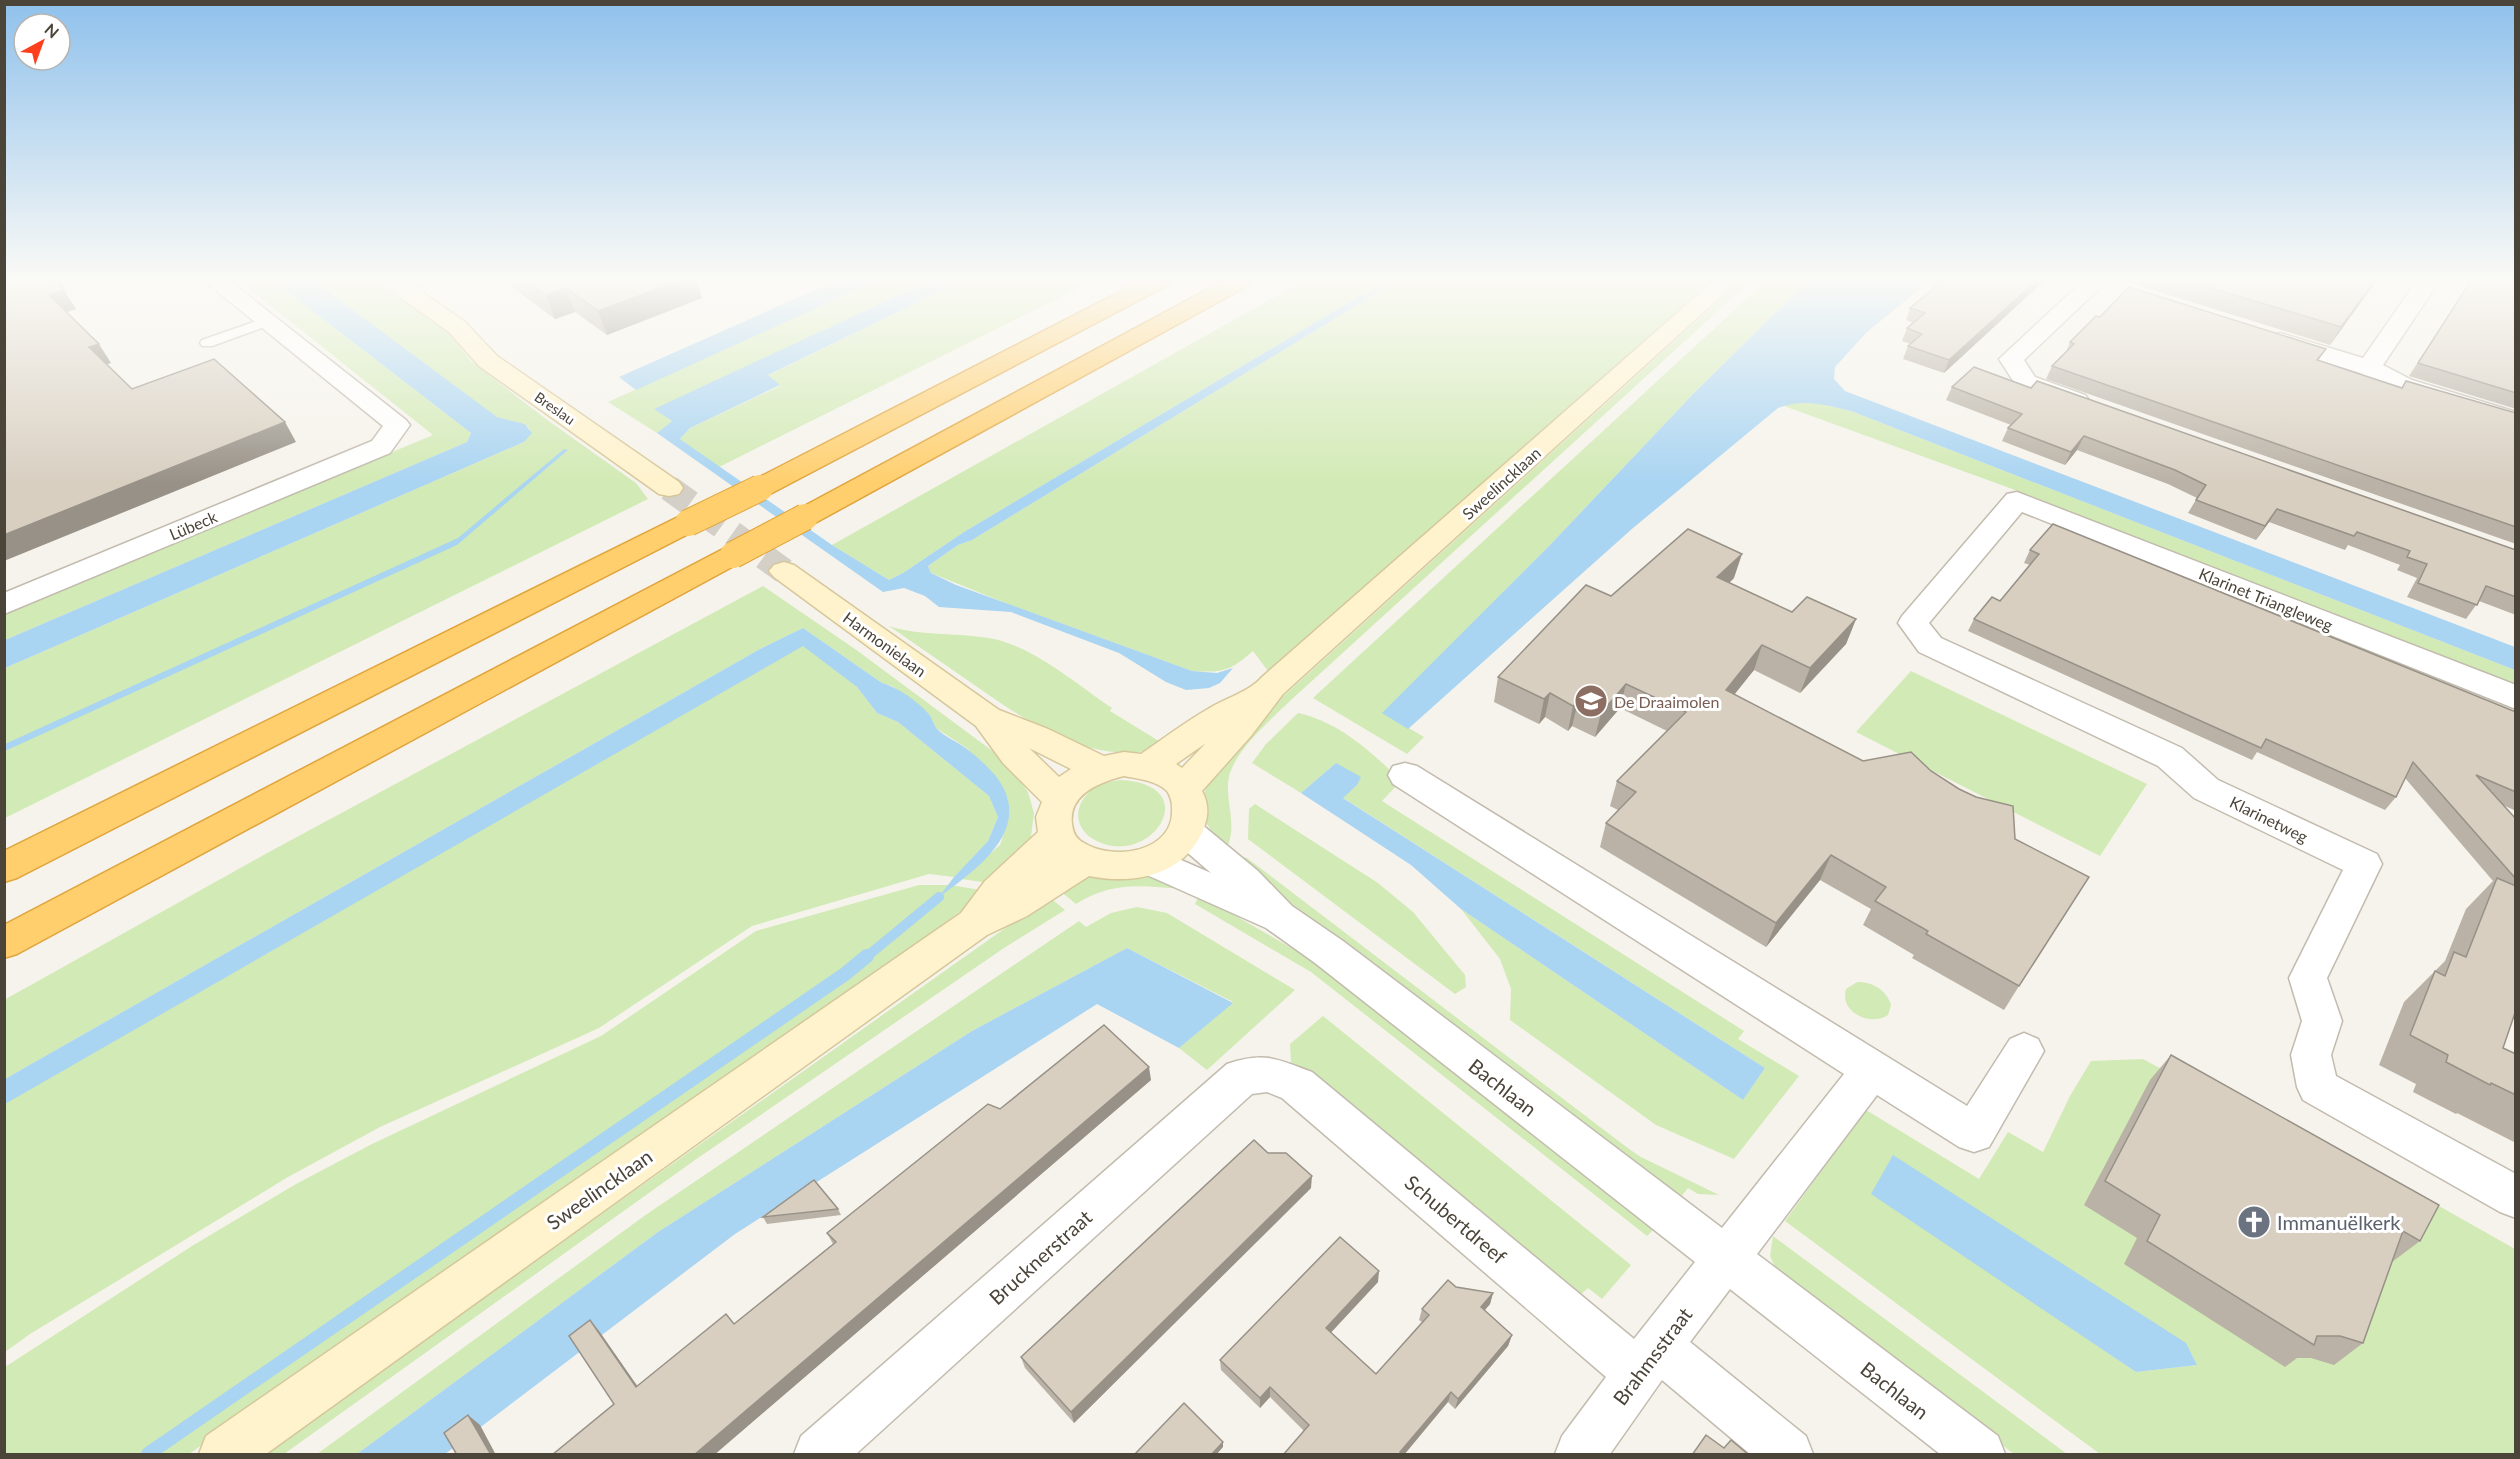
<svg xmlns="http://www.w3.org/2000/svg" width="2520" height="1459" viewBox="0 0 2520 1459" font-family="Lato,sans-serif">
	<rect width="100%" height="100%" fill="#f6f3ec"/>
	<!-- green -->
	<g fill="#d2eab5" fill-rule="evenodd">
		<polygon points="237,279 271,279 471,433 467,442 5,640 4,614 433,435"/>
		<polygon points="311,279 374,279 445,329 472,362 546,419 636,483 648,499 5,818 5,668 524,442 530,429 525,424 497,418"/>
		<polygon points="880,279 933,279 655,409 672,421 657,433 608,402"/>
		<polygon points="966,279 1097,279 719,467 680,439 690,428 780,386 767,376"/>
		<polygon points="1307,279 1388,279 964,532 903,573 889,580 832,545"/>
		<path d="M1400,279h315l-447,392 -15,-20c-23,20 -30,22 -61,20l-179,-65 -82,-33 -3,-7 30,-21 14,-5z"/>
		<path d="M1743,279h10l-462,421c-20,20 -62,54 -63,84 -1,25 10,44 -3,68l-20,-31 -1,-27 8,-25 56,-59z"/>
		<polygon points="1768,279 1810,279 1693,394 1551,544 1383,713 1424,737 1407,754 1313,698"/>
		<polygon points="1794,402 1817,403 1851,411 2515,670 2515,686 2007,487 1784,406"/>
		<polygon points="763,586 855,649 1006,761 1028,792 1034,813 1030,844 995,884 962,879 1000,845 1008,821 1008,799 968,749 936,728 928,713 892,686 882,683 803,628 760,649 5,1079 4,1000 269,852"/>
		<path d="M889,626c34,11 70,6 105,13 43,10 82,45 118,69l-2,3 57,35c-73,24 -138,-23 -194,-62 -28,-19 -56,-39 -84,-58z"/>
		<polygon points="803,645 857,687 877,713 898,722 989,796 998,817 988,841 954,877 929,874 752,926 599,1028 380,1127 288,1177 30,1334 5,1352 4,1104"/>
		<polygon points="1911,671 2147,784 2100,856 1856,732"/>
		<path d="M1298,713c41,9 74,39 103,68l-19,20 362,230 -6,8 61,37 -65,83 -78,-34 -146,-105 1,-31 -11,-30 -39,-50 282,191 22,-32 -423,-271 15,-12 -21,-22 -35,30 -49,-30 14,-19z"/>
		<path d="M1121,780c87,5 28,92 -28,59 -21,-13 -19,-38 2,-51 8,-5 17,-7 26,-8z"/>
		<polygon points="1255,804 1378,883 1413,912 1465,975 1466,987 1455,994 1248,839 1249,809"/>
		<polygon points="1241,857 1247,858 1629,1149 1641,1157 1719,1195 1698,1194 1688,1188 1679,1199 1237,862"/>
		<path d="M1126,875l30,3 26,11c-41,-3 -69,-8 -106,15l-16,-13 29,-14z"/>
		<polygon points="919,885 950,885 987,891 865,983 189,1454 5,1454 5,1367 192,1246 296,1184 372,1144 601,1036 756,931"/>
		<polygon points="1199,895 1316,962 1655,1228 1647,1236 1311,972 1195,904"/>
		<polygon points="1049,897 1065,910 1004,948 695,1160 284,1454 263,1454"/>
		<polygon points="1137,907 1167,913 1295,990 1207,1070 1179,1048 1233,1002 1127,948 972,1031 658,1232 357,1454 317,1454 647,1214 1079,921 1086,927 1111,913"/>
		<path d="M1857,982c15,0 29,7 34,23l-3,10c-18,12 -49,-3 -42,-26z"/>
		<polygon points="1323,1016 1631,1265 1602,1299 1588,1288 1578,1297 1306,1071 1291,1063 1290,1044"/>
		<path d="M2143,1059l61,33 44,6 267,151v205h-415l-315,-233 81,-111 113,69 29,-47 35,20 27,-56 21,-35zM1872,1193l313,150 12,22 -61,7z"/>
		<polygon points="1773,1236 2067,1454 2014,1454 1779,1276 1770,1256"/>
	</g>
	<!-- water -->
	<g fill="#a9d4f2">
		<polygon points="271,279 311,279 497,417 525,424 532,433 524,442 5,668 5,640 467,442 471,433"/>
		<polygon points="840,279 880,279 636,390 619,377"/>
		<polygon points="933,279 966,279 768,375 780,385 690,428 680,439 832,545 889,580 903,573 964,532 1388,279 1400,279 972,540 958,545 928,566 931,573 956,585 1192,671 1217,673 1233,668 1220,683 1209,688 1186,690 1166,682 1119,653 1011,612 939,607 925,596 904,588 883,592 657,433 672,421 654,409"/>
		<path d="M1810,279h122l-65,53 -32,35 -1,12 11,12 670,256v23l-664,-259c-26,-6 -48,-13 -73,-3l-145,120 -225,201 -26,-16 169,-169 142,-150z"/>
		<polygon points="564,449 568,450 457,545 5,751 5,744 458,538"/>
		<path d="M803,628l79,55c15,4 35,18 46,30 4,4 5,11 9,16 8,8 21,13 30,20 9,7 20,17 27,25 44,53 -17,95 -55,123l15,-20 34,-36 10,-24 -9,-21 -91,-74 -21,-9 -20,-26 -54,-41 -798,458v-25l755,-430z"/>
		<polygon points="1336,763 1361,777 1357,785 1343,798 1765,1068 1743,1100 1461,909 1411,865 1301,793"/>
		<polygon points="1127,948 1233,1003 1179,1048 1097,1004 735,1234 445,1454 357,1454 658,1232 972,1031"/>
		<polygon points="1893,1155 2186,1343 2197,1365 2136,1372 1871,1194"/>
	</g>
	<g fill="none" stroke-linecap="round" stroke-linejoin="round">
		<!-- stream-far1 -->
		<polyline stroke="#a9d4f2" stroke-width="10" points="865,958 939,897"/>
		<!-- stream -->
		<polyline stroke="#a9d4f2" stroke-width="14" points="148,1454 845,974 867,956"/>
		<!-- secondary-tunnel -->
		<polyline stroke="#d4d0c8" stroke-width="26" stroke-dasharray="26 13" stroke-linecap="butt" points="669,488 784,571"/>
		<defs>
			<polygon id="lane" points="265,318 270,319 271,322 270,325 212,346 202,346 200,343 202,340"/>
			<g id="street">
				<polygon points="202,279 227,279 406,420 410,425 390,453 4,614 4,593 372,441 383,426"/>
				<path d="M395,279h32c-7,10 -26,14 -37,11l-3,-5z"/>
				<polygon points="2085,279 2109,279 2024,360 2035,377 2085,395 2089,400 2085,405 2076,408 2017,387 1999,359"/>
				<polygon points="2404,279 2427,279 2434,289 2383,365 2412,380 2516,412 2516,428 2394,390 2360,373 2272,345 2268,340 2272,335 2280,333 2363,358 2411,289"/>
				<polygon points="2017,492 2516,685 2516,709 2022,512 1929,623 1941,638 2182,748 2218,780 2377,854 2382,864 2327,978 2342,1021 2331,1055 2336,1076 2516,1174 2516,1218 2500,1212 2303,1100 2297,1087 2291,1055 2302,1021 2289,978 2343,870 2194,798 2158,766 1919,652 1898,623 1902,616 2007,494"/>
				<path d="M1405,763l12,3 550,340 43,-67 14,-6 14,6 6,12 -55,96 -15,5 -15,-5 -82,-52 -120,159 241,182 7,18h-65l-210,-165 -40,53 116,94 7,18h-63l-88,-74 -52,74h-55l7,-18 44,-59 -324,-279 -15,-6 -15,2 -396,360h-62l7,-18 426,-372c37,-13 50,-5 85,8l322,267 61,-77 -380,-299 -49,-35 -128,-57 -5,-10 5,-10 13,-4 60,26 -37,-32 -5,-9 5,-9 13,-4 13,4 58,48 34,35 51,35 379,287 122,-154 -451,-290 -5,-9 5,-9z"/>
			</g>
			<g id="secondary">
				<polygon points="379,279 404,279 465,322 497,356 679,482 683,488 679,494 669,496 659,494 479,366 449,332 382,284"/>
				<path d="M1716,279h24l-457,415 -32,42 -49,55c7,13 7,25 1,39 -19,46 -70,55 -114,46l-62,40 -40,19 -721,519h-67l7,-18 755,-523 24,-32 53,-49 -2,-15 6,-15 -39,-39 -27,-37 -202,-149 -5,-6 5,-6 10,-3 10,3 205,145 49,19 56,27 20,-4 17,2c22,-15 44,-32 67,-45 16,-10 42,-18 53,-31zM1206,743l-24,25 -6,-4zM1029,748l42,21 -12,8zM1124,776c14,3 32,4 43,15 4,6 5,11 5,17 3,45 -59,53 -88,35 -8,-4 -11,-10 -12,-19 -4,-30 28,-42 52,-48z"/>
			</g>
			<g id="highway">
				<polygon points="1145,279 1173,279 1170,284 770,494 760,496 750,494 746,488 750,482"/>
				<polygon points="1227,279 1254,279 1251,284 815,523 805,525 795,523 791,517 795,511"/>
				<polygon points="688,515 698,517 702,523 698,529 17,878 4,882 4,851 678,517"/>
				<polygon points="733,546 743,549 747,555 743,561 17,954 4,958 4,925 723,549"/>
			</g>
		</defs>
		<!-- lane casing -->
		<use href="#lane" stroke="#c2bbae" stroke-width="3"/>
		<!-- street casing -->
		<use href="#street" stroke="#c2bbae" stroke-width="3"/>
		<!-- secondary casing -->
		<use href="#secondary" stroke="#d6c79b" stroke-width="3"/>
		<!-- highway casing -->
		<use href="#highway" stroke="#e0a43c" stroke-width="3"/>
		<!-- lane -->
		<use href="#lane" fill="#fff" fill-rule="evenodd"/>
		<!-- street -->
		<use href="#street" fill="#fff" fill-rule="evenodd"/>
		<!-- secondary -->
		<use href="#secondary" fill="#fff3cd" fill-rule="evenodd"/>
		<!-- highway -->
		<use href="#highway" fill="#ffcf6e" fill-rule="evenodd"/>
		<defs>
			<g id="highway-bridge">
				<polyline points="688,523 760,488"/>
				<polyline points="733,555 805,517"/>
			</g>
		</defs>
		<!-- highway-bridge casing -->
		<use href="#highway-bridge" stroke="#e0a43c" stroke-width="28" stroke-linecap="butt"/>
		<!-- highway-bridge -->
		<use href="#highway-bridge" stroke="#ffcf6e" stroke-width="26"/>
	</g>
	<!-- wall -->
	<g fill="#bab2a6">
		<polygon points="501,279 696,279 702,298 607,335 575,312 555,319"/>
		<polygon points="1945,279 2046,279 1944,373 1903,359 1908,346 1910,344 1902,341 1907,328 1913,323 1906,320 1910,308"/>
		<polygon points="2141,279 2378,279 2330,345 2137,285"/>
		<polygon points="2472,279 2516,279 2516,409 2409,376"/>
		<polygon points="2100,317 2326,349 2318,361 2402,388 2516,413 2516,544 2046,379 2052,366 2066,352 2070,342"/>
		<polygon points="1952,387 2031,388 2516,550 2516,615 2479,601 2466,619 2407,597 2417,578 2397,570 2400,565 2348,545 2345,550 2269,522 2256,540 2188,513 2197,498 2168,484 2077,450 2065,465 2002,441 2008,428 2011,425 1946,400"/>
		<polygon points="2030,550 2516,712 2516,811 2503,805 2516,819 2516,1010 2503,1048 2516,1054 2516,1143 2457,1113 2456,1114 2413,1092 2416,1084 2379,1065 2404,1002 2445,961 2466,909 2493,881 2405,778 2396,797 2385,810 2257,752 2252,760 1968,631 1974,619 2000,601 2030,565 2024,563"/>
		<polygon points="1734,578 1729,583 1792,612 1856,619 1846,644 1800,693 1754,670 1734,694 2019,986 2004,1010 1912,958 1914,955 1863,925 1871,909 1820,880 1766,947 1600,847 1606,823 1618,810 1610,806 1617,781 1667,731 1620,708 1595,737 1572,726 1568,731 1545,717 1539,724 1494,702 1498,677 1611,596"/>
		<polygon points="2171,1055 2420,1241 2392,1262 2363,1343 2334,1365 2311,1358 2297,1358 2285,1367 2124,1264 2137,1238 2084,1205 2150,1080"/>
		<polygon points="1151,1080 714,1455 552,1455 614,1404 599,1331 637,1386 734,1324 833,1244 827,1233 1000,1109"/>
		<polygon points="1268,1153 1311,1188 1074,1423 1025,1368 1021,1357"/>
		<polygon points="838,1209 841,1215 767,1224 763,1217"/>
		<polygon points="1378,1282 1331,1332 1376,1374 1422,1322 1419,1320 1422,1309 1456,1287 1493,1293 1490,1304 1484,1311 1512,1335 1508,1346 1455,1409 1448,1402 1304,1431 1270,1397 1260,1408 1221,1370 1220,1360"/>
	</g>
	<!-- shaded-wall -->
	<g fill="#979187">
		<polygon points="48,279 59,279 65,287 55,290"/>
		<polygon points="684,279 696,279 702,298 607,335 598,311"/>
		<polygon points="2038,279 2046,279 1944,373 1949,360"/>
		<polygon points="2376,279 2378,279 2375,283 2330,345 2341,327"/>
		<polygon points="566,288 575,312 555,319 546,295"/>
		<polygon points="64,290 76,309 61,314 49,295"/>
		<polygon points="99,344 111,363 101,366 89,347"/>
		<polygon points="285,422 296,442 4,561 4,535"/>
		<polygon points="2084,436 2077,450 2065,465 2071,452"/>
		<polygon points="2277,509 2269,522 2256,540 2265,526"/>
		<polygon points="1742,554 1734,578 1710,601 1717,577"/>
		<polygon points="1856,619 1846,644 1800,693 1810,668"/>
		<polygon points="1762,645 1754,670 1718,715 1726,690"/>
		<polygon points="1626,684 1620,708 1595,737 1601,713"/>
		<polygon points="1550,693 1545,717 1539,724 1544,699"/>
		<polygon points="1578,702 1572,726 1568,731 1573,706"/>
		<polygon points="1831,855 1820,880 1766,947 1776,923"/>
		<polygon points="1149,1067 1151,1080 714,1455 694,1455"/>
		<polygon points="1312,1176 1311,1188 1074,1423 1071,1412"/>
		<polygon points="1379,1271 1378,1282 1325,1339 1326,1328"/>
		<polygon points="1493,1293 1490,1304 1478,1318 1481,1307"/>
		<polygon points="590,1320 599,1331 645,1397 636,1387"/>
		<polygon points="1512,1335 1508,1346 1455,1409 1458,1399"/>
		<polygon points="1270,1387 1270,1397 1260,1408 1260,1398"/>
		<polygon points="1451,1392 1448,1402 1404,1455 1400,1455 1400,1452"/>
		<polygon points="468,1415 480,1425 496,1455 491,1455"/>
		<polygon points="1223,1442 1223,1447 1216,1455 1211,1455"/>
	</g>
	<!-- building -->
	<g fill="#d8cfc1" stroke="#979187" stroke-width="1.5">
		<polygon points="4,279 51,279 64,290 49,295 99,344 89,347 132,389 214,359 285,422 4,535"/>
		<polygon points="523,279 684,279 598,311 566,288 546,295"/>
		<polygon points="1945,279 2038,279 1949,360 1908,346 1922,334 1907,328 1925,313 1910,308"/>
		<polygon points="2181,279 2376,279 2341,327"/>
		<polygon points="2472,279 2516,279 2516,393 2418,363"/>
		<polygon points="2129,287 2326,349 2317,360 2402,388 2406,381 2516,413 2516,527 2052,366 2074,344 2070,342 2096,316 2100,317"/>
		<polygon points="1974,367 2031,388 2037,381 2516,550 2516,597 2486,586 2477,605 2418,583 2427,564 2407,557 2410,551 2357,532 2354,536 2277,509 2265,526 2196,500 2206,485 2175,470 2084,436 2071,452 2008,428 2022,414 1952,387"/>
		<polygon points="2053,524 2516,712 2516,792 2476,775 2516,819 2516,879 2413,762 2396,797 2266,739 2261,748 1974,619 1992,597 2000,601 2039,554 2030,550"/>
		<polygon points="1688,529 1742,554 1717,577 1792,612 1807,597 1856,619 1810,668 1762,645 1726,690 1863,761 1911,752 1931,771 1959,789 1976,797 2013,806 2015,839 2089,877 2019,986 1926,934 1928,931 1875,901 1886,887 1831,855 1776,923 1606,823 1636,792 1617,781 1686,712 1626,684 1601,713 1578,702 1573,706 1550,693 1544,699 1498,677 1586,585 1611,596"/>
		<polygon points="2497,878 2516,886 2516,1010 2503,1048 2516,1054 2516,1095 2491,1083 2490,1085 2446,1062 2448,1055 2410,1035 2435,971 2445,976 2454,952 2466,957"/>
		<polygon points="1104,1025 1149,1067 694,1455 552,1455 614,1404 569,1336 590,1320 636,1387 726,1314 734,1324 836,1242 827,1233 988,1104 1000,1109"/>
		<polygon points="2171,1055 2439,1205 2420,1241 2403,1231 2363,1343 2340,1336 2317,1336 2314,1345 2147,1241 2160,1215 2105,1181"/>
		<polygon points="1254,1140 1268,1153 1286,1153 1312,1176 1071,1412 1021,1357"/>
		<polygon points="814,1180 838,1209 763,1217"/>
		<polygon points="1340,1237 1379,1271 1326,1328 1376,1374 1429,1315 1422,1309 1448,1280 1456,1287 1493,1293 1481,1307 1512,1335 1458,1399 1451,1392 1400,1452 1402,1455 1283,1455 1309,1425 1270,1387 1260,1398 1220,1360"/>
		<polygon points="1184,1403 1223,1442 1211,1455 1134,1455"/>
		<polygon points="468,1415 491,1455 457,1455 444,1433"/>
		<polygon points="1706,1435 1724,1448 1731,1440 1749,1455 1692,1455"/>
	</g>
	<!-- sky -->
	<linearGradient id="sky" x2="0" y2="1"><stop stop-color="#8fc1ec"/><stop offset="0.58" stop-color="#fbfaf6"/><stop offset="1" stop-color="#fbfaf6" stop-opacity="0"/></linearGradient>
	<rect width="2520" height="483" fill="url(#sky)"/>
	<!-- icons -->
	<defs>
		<symbol id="school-disc" viewBox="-11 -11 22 22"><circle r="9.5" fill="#8d6e63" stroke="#fff"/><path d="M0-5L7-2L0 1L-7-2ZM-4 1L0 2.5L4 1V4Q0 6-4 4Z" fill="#fff"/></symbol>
		<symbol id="church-disc" viewBox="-11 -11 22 22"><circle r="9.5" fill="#6b7280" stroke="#fff"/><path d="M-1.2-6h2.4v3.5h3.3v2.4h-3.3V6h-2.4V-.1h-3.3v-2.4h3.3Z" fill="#fff"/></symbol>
	</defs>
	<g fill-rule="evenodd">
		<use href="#school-disc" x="1572" y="682" width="38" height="38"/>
		<use href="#church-disc" x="2235" y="1203" width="38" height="38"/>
	</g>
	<g text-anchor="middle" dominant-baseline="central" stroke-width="6" stroke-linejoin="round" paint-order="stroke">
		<!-- far-street labels -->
		<g font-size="14" fill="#4b4439" stroke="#fff">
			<text transform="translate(555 408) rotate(35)">Breslau</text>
		</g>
		<!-- street labels -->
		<g font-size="16" fill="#4b4439" stroke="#fff">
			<text transform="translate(1501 483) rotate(-42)">Sweelincklaan</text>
			<text transform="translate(193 525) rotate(-23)">Lübeck</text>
			<text transform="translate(2266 599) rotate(22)">Klarinet Triangleweg</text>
			<text transform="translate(885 644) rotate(36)">Harmonielaan</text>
			<text transform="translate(2269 819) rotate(26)">Klarinetweg</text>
		</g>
		<!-- education labels -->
		<g font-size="16" fill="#785e54" stroke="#fff" text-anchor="start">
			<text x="1614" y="701">De Draaimolen</text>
		</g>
		<!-- near-street labels -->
		<g font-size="20" fill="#4b4439" stroke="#fff">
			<text transform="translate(1503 1087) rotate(38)">Bachlaan</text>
			<text transform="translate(599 1189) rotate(-35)">Sweelincklaan</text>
			<text transform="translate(1456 1219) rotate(40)">Schubertdreef</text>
			<text transform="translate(1040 1257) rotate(-42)">Brucknerstraat</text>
			<text transform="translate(1652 1356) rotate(-53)">Brahmsstraat</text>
			<text transform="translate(1895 1390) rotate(38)">Bachlaan</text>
		</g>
		<!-- near-worship labels -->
		<g font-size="20" fill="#5b616d" stroke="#fff" text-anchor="start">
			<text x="2277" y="1222">Immanuëlkerk</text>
		</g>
	</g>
	<!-- border -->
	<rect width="2520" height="1459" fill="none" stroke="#4b4439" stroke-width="12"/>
	<!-- north arrow -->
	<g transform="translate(42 42) rotate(41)"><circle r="28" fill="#ffffff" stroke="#b7b4b0" stroke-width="1.5"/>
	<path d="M0-4.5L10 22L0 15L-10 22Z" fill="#fc3f1d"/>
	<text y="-9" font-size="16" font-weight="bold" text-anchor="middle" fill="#4b4439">N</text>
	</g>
</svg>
